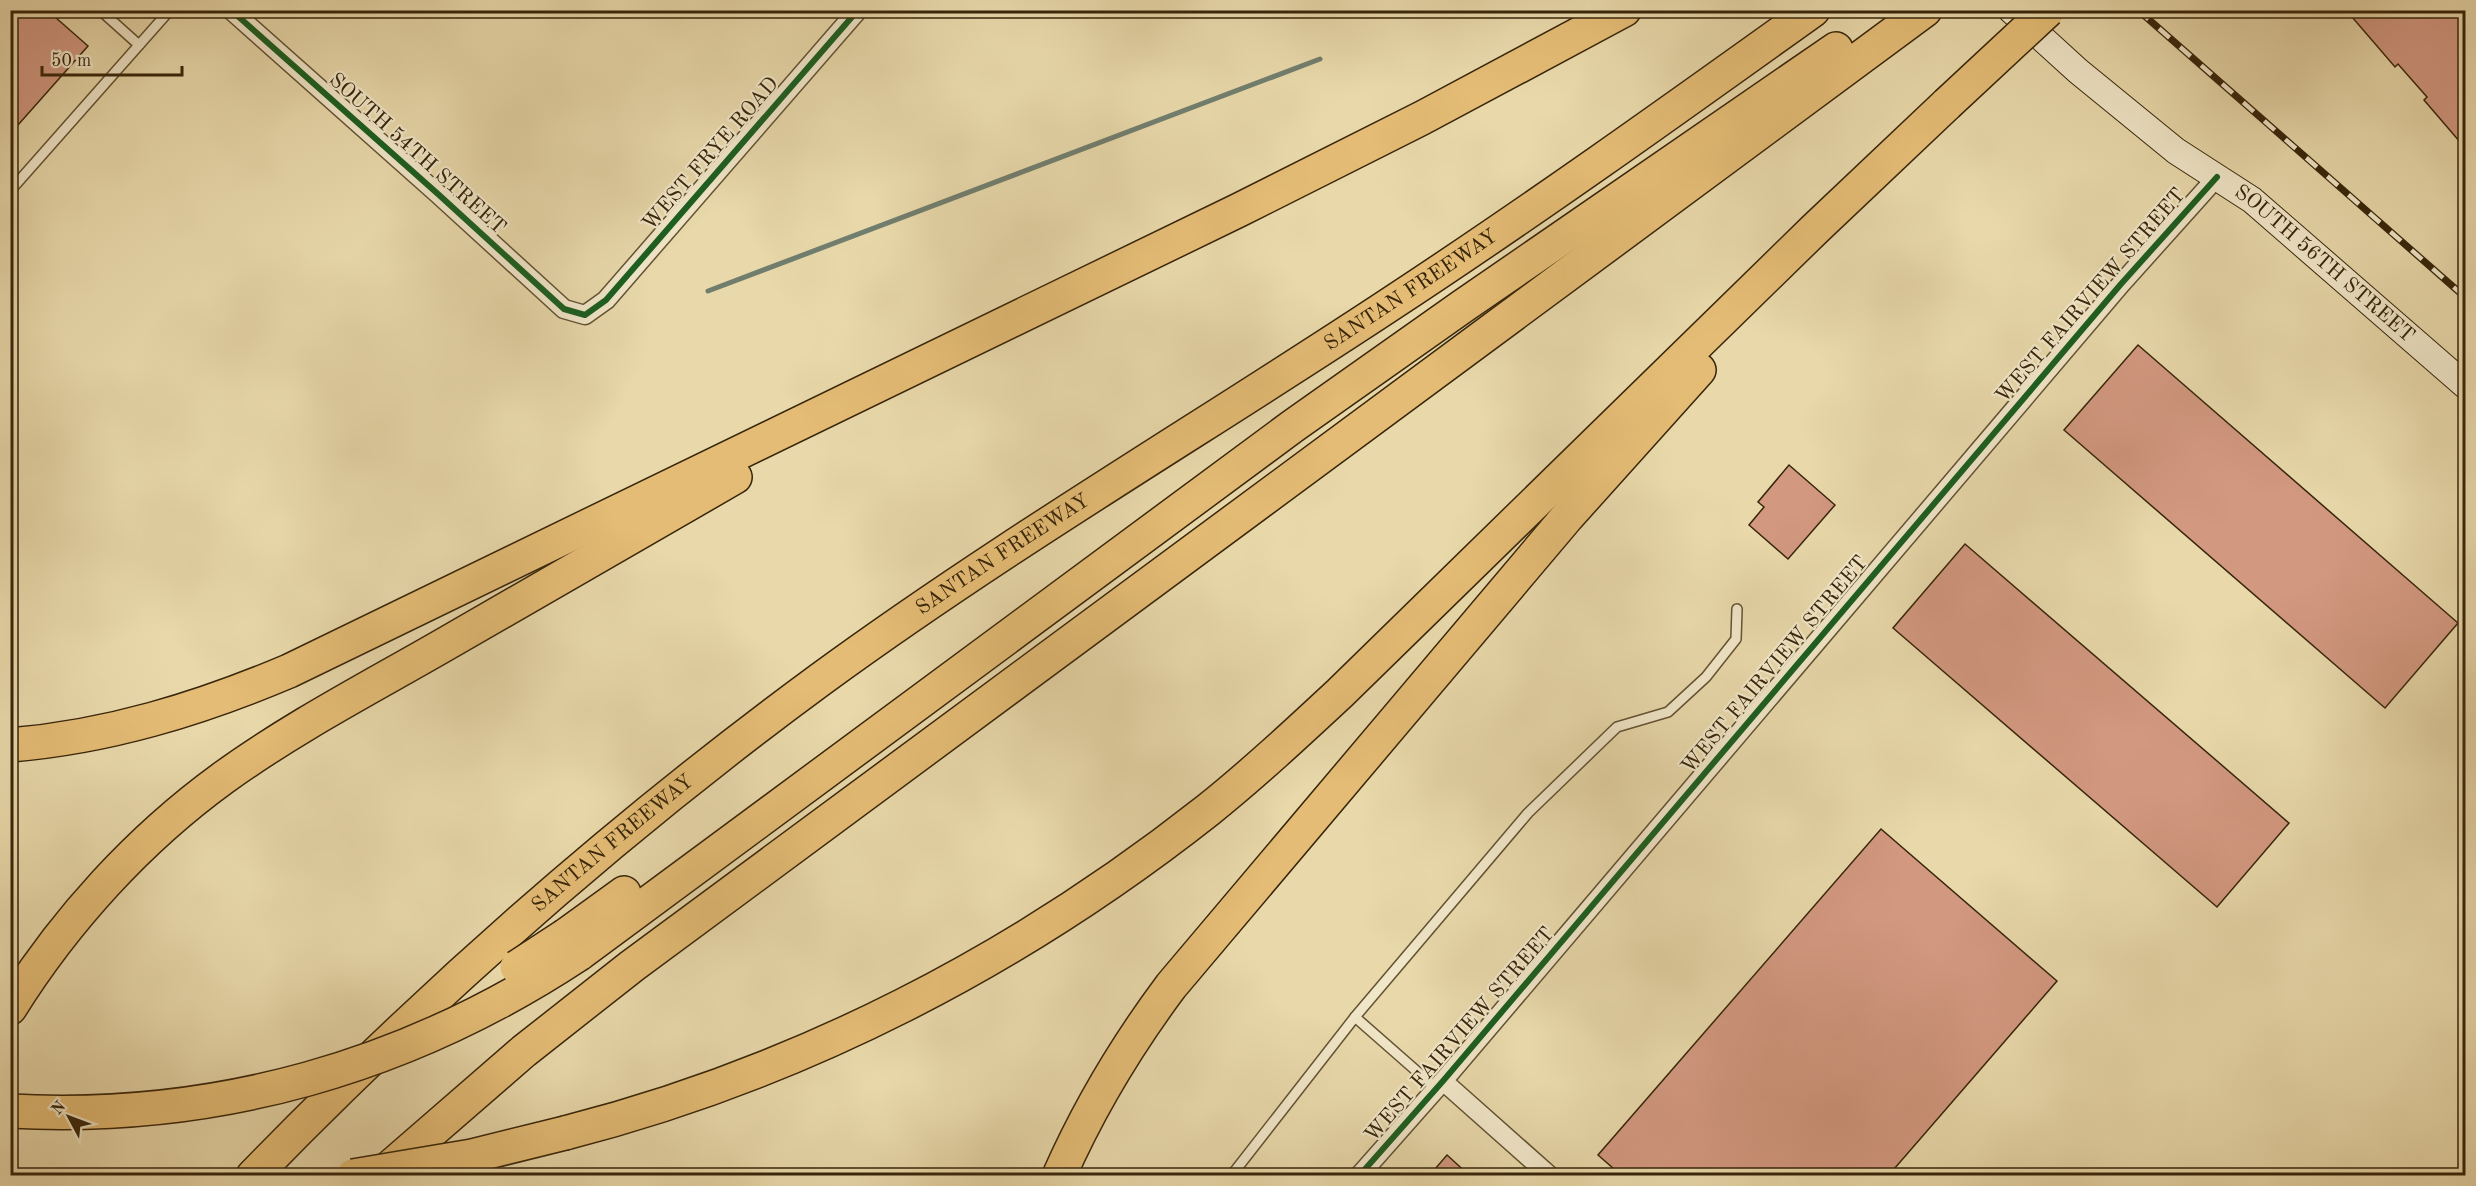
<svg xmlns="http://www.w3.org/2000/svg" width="2476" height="1186" viewBox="0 0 2476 1186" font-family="'Old Standard TT',serif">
	<rect width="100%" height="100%" fill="#e8d8aa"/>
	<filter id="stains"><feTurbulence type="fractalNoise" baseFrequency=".00333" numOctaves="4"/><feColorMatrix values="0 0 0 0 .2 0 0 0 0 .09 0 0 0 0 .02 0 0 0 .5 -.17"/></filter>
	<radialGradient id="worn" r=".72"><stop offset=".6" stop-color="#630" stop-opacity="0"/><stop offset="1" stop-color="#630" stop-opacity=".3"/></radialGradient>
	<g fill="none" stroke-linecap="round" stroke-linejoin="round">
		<!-- stream -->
		<polyline stroke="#717e6e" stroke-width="5" points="708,291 1320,59"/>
	</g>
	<!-- building -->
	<g fill="#d29880" stroke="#37250a" stroke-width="1.5">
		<polygon points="10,10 47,10 88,46 10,134"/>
		<polygon points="2346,10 2466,10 2466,149 2424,100 2427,97 2398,64 2395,67"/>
		<polygon points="2138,345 2458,623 2385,708 2064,430"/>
		<polygon points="1789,465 1835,505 1788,559 1749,525 1764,507 1758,502"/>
		<polygon points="1965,544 2289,823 2217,907 1893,628"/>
		<polygon points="1881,829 2057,981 1888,1176 1622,1176 1598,1155"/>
		<polygon points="1447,1155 1470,1176 1429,1176"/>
	</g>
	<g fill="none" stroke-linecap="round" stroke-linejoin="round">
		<defs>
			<g id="service">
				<polyline points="100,10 139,45"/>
				<polyline points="10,191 170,10"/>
				<polyline points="1355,1017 1437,1089"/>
				<polyline points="1231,1176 1355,1017 1528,813 1617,727 1668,712 1706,677 1736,639 1737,609"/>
			</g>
			<g id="minor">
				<polyline points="231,10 438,194 564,309 585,315 606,300 858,10"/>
				<polyline points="1443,1081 1550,1176"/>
				<polyline points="1359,1176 1443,1081 2121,284 2217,177"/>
			</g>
			<g id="secondary">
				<path id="s1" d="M2011,10l67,61 98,80 76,49 214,186"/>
			</g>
			<g id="motorway">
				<path d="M10,745c98,-8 189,-36 279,-74l950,-461 183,-92 202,-108"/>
				<polyline points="566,935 624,893"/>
				<polyline points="579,954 1293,426 1463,306 1836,49"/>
				<path d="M10,1008c55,-88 129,-169 213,-230 69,-50 146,-90 219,-132 98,-56 196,-112 293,-169"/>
				<path d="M565,1133c235,-60 453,-173 643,-323 46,-37 89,-77 132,-117l475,-464 132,-125"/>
				<path id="s2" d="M253,1176c176,-181 365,-348 568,-497 182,-133 377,-248 565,-372 145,-95 286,-196 427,-297"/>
				<polyline points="380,1176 524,1051 632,966 1925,10"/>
				<path d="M1059,1176c30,-68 68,-131 112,-190l396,-469 132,-147"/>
			</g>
		</defs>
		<!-- service casing -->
		<use href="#service" stroke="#635232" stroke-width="12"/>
		<!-- minor casing -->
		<use href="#minor" stroke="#635232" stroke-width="21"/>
		<!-- secondary casing -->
		<use href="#secondary" stroke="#37250a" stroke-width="28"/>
		<!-- motorway casing -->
		<use href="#motorway" stroke="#37250a" stroke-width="36"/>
		<!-- service -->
		<use href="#service" stroke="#f0e6c8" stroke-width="9"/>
		<!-- minor -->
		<use href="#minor" stroke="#f0e6c8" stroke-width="18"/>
		<!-- secondary -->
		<use href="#secondary" stroke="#f0e6c8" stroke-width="26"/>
		<!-- motorway -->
		<use href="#motorway" stroke="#e4bc75" stroke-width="33"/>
		<defs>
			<polyline id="rail" points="2138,10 2466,298"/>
		</defs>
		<!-- rail casing -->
		<use href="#rail" stroke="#37250a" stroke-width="7"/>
		<!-- rail -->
		<use href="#rail" stroke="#f0e6c8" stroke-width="4.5" stroke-dasharray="14" stroke-linecap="butt"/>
		<defs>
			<g id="motorway-bridge">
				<polyline points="1947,104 2048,10"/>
				<polyline points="517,967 566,935"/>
				<path d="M10,1111c206,11 398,-44 569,-157"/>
				<polyline points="353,1176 472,1156 565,1133"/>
			</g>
		</defs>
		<!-- motorway-bridge casing -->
		<use href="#motorway-bridge" stroke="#37250a" stroke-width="36" stroke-linecap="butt"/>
		<!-- motorway-bridge -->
		<use href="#motorway-bridge" stroke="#e4bc75" stroke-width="33"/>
		<defs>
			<g id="cycleway">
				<polyline points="231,10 438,194 564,309 585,315 606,300 858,10"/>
				<polyline points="1359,1176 1443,1081 2121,284 2217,177"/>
			</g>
		</defs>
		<!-- cycleway casing -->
		<use href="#cycleway" stroke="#f0e6c8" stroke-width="10"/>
		<!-- cycleway -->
		<use href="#cycleway" stroke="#1b5e20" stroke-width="6"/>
	</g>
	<g text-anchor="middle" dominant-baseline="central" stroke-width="4.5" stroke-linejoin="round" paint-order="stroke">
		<!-- street labels -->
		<g font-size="21" fill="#37250a" stroke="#f0e6c8">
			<text transform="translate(417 154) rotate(42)">SOUTH 54TH STREET</text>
			<text transform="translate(711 154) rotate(-49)">WEST FRYE ROAD</text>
			<text stroke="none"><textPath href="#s1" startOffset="404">SOUTH 56TH STREET</textPath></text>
			<text stroke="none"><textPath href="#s2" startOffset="1462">SANTAN FREEWAY</textPath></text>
			<text transform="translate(2091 296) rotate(-49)">WEST FAIRVIEW STREET</text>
			<text stroke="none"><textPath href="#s2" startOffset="976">SANTAN FREEWAY</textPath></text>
			<text transform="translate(1775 665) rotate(-50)">WEST FAIRVIEW STREET</text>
			<text stroke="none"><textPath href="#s2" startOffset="490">SANTAN FREEWAY</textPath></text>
			<text transform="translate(1460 1035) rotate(-49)">WEST FAIRVIEW STREET</text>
		</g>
	</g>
	<!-- margin -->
	<rect width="2476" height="1186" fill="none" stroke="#e8d8aa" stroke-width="36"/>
	<rect x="12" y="12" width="2452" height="1162" fill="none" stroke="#37250a" stroke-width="3"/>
	<rect x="18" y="18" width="2440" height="1150" fill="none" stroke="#37250a" stroke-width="1.5"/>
	<!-- north arrow -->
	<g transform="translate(69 1117) rotate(311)" stroke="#f0e6c8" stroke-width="4.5" paint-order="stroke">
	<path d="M0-4.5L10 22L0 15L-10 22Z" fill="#37250a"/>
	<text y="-9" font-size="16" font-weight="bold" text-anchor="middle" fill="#37250a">N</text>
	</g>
	<!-- scale -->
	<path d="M42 66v9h140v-9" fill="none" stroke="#37250a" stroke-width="3"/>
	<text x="51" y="66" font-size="18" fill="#37250a" stroke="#f0e6c8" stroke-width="4.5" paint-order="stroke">50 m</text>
	<rect width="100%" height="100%" filter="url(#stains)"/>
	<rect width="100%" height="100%" fill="url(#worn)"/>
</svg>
